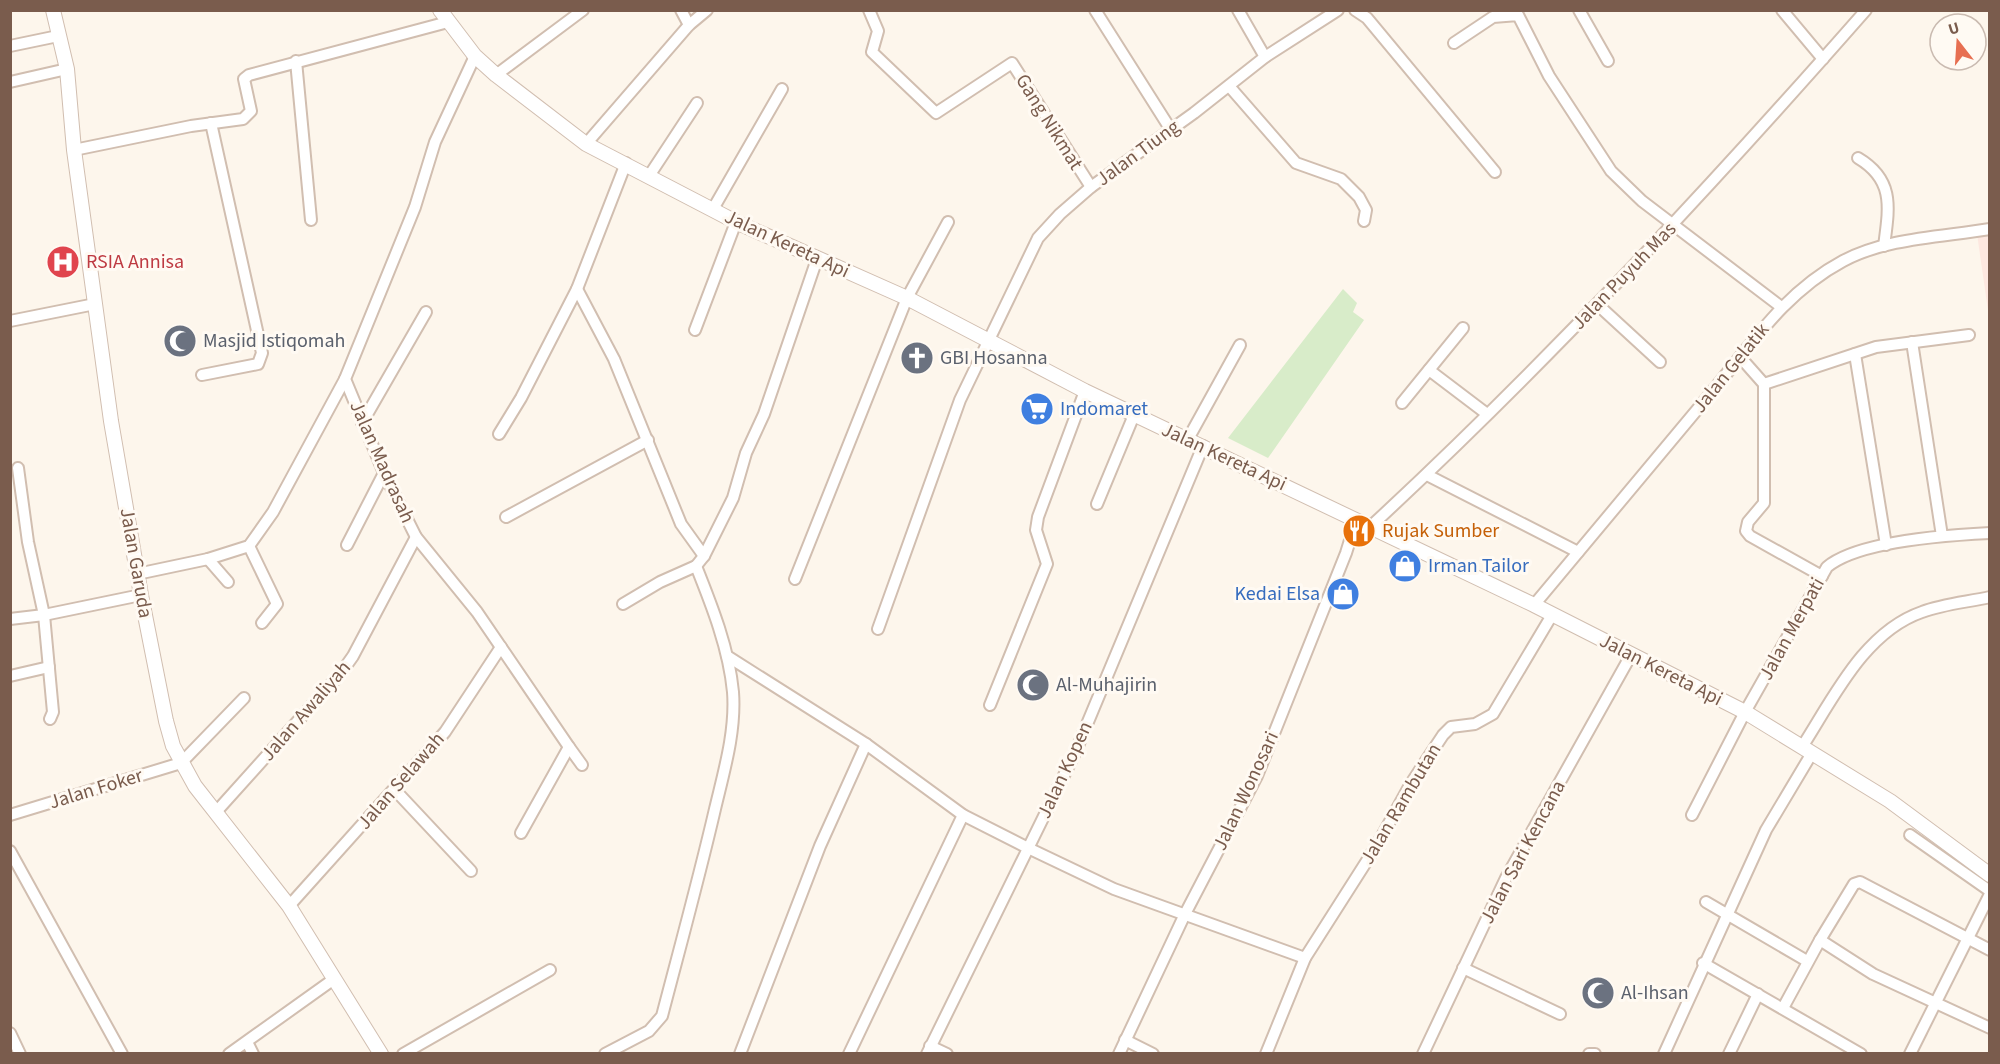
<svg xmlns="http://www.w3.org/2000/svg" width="2000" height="1064" viewBox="0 0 2000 1064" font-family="'Source Sans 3',sans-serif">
	<rect width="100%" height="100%" fill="#fdf6ec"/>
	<!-- commercial -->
	<polygon fill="#fde8e0" points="1976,227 1989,227 1989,317"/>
	<!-- green -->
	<polygon fill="#d8ecc9" points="1343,289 1357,303 1353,312 1364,320 1268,458 1228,438"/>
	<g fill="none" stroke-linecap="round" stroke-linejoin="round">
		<defs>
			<g id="minor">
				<polyline points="681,10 689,25"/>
				<polyline points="869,10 878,31 872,52 936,113 1012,63 1091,187"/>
				<polyline points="1095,10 1171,130"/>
				<polyline points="1238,10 1265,57"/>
				<polyline points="1355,10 1367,18 1495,172"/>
				<polyline points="1579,10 1608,61"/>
				<polyline points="1782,10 1823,59"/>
				<polyline points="1454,43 1493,17 1518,15 1549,76 1611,171 1642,201 1780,306"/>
				<polyline points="10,46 58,36"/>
				<polyline points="475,56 435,142 415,207 345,379 384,473 416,537 477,612 569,747 521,833"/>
				<polyline points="296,61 311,220"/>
				<polyline points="496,75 583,10"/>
				<polyline points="10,82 67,69"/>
				<polyline points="1229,86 1296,163 1341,179 1359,197 1366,210 1364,221"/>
				<polyline points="586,144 689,25 707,10"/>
				<polyline points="74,150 191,126 243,119 251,111 244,79 249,75 448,22"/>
				<path d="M1858,158c37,22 31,50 26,88"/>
				<polyline points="649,176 697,103"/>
				<polyline points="713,209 782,89"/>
				<polyline points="577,289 614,359 681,524 704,556"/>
				<polyline points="1598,305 1660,362"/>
				<polyline points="10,321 95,304"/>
				<polyline points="695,330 736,222"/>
				<polyline points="1912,342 1942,536"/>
				<polyline points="1855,354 1886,545"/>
				<polyline points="1741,358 1764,384 1764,503 1748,522 1746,531 1750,536 1822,576"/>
				<polyline points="1429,370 1487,414"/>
				<polyline points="202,375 258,364 262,353 211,123"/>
				<polyline points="1764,384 1876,347 1969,335"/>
				<polyline points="1402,403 1463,328"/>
				<polyline points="362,423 426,312"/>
				<polyline points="499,434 521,398 577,289 626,163"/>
				<polyline points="1188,439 1240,345"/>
				<polyline points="18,468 28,542 44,615 53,712 50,719"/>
				<polyline points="1427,475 1578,552"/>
				<polyline points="1097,504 1134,415"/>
				<polyline points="506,517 648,440"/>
				<path d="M1369,528c176,-163 339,-338 497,-518"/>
				<polyline points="347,545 384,473"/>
				<polyline points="249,546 277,604 262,623"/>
				<polyline points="208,559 228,582"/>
				<polyline points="137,574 208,559 249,546 273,512 345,379"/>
				<polyline points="795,579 907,298 948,222"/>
				<polyline points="623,604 660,582 696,566 704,556 733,498 746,453 764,414 817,259"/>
				<path d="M1534,605c57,-69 115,-137 172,-206 43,-51 77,-106 137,-138 43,-23 99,-24 147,-32"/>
				<polyline points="10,619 44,615 141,595"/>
				<polyline points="878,629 960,400 1038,238 1060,214 1091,187 1194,113 1265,57 1338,10"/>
				<polyline points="727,656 866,744 963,815 1028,848 1114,889 1305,958"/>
				<polyline points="10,676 49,667"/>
				<polyline points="990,705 1047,564 1036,530 1038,517 1085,391"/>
				<polyline points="569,747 582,765"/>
				<path d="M1802,747c31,-48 62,-115 120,-135 21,-8 46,-10 68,-15"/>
				<polyline points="395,790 471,871"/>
				<polyline points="216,812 341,673 353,656 416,537"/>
				<polyline points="10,815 181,763 244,698"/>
				<path d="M1692,815l53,-103 82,-145c31,-26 122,-32 163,-34"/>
				<polyline points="1910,835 1990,891"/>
				<polyline points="10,851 122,1054"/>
				<polyline points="1706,902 1807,961"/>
				<polyline points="289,906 445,732 501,647"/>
				<polyline points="1820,940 1873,974 1990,1028"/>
				<polyline points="1703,963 1861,1054"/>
				<polyline points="1463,968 1560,1014"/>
				<polyline points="1783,1008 1820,940 1854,884 1860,882 1990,950"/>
				<polyline points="10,1033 20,1054"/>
				<polyline points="1125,1040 1153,1054"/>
				<polyline points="247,1042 253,1054"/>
				<polyline points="930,1046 947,1054"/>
				<polyline points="229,1054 334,979"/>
				<polyline points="403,1054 550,970"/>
				<path d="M605,1054l44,-23 13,-15c18,-69 37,-138 53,-207 9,-38 21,-78 18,-117 -4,-43 -21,-86 -37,-126"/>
				<polyline points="740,1054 820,846 866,744"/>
				<polyline points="849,1054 963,815"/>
				<polyline points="927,1054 1075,753 1203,446"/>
				<polyline points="1119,1054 1185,914 1257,776 1346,553 1356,521"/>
				<polyline points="1266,1054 1305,958 1377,845 1410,785 1443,735 1451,727 1475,724 1493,714 1552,615"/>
				<polyline points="1423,1054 1506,878 1631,655"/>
				<polyline points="1589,1054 1595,1054"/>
				<polyline points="1664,1054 1766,830 1812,753"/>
				<polyline points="1729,1054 1758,994"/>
				<polyline points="1910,1054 1990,894"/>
			</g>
			<g id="tertiary">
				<polyline points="53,10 67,69 74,150 111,421 141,595 166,721 173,746 195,786 289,906 381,1054"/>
				<polyline points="440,10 475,56 496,75 586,144 736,222 907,298 1085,391 1534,605 1745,712 1890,801 1990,875"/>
			</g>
		</defs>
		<!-- minor casing -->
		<use href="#minor" stroke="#d1beb0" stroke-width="14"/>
		<!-- tertiary casing -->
		<use href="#tertiary" stroke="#d1beb0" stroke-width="16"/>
		<!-- minor -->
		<use href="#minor" stroke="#fff" stroke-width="10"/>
		<!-- tertiary -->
		<use href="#tertiary" stroke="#fff" stroke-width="14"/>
	</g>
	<!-- icons -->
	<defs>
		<symbol id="hospital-disc" viewBox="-11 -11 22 22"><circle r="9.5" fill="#e0444e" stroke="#fffaf3"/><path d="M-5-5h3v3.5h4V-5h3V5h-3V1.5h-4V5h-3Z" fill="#fff"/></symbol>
		<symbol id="mosque-disc" viewBox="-11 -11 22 22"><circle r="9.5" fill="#6b7280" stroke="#fffaf3"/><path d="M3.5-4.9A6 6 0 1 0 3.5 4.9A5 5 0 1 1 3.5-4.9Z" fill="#fff"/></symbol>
		<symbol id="church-disc" viewBox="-11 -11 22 22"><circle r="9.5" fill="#6b7280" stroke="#fffaf3"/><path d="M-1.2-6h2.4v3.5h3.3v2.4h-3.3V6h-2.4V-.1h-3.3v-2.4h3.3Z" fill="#fff"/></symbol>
		<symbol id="supermarket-disc" viewBox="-11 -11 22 22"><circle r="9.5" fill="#3f7fe0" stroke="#fffaf3"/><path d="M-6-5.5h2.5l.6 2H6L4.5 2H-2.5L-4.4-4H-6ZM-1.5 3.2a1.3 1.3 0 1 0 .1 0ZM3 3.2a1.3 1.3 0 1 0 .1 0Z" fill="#fff"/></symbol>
		<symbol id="restaurant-disc" viewBox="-11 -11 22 22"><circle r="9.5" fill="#e8710a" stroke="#fffaf3"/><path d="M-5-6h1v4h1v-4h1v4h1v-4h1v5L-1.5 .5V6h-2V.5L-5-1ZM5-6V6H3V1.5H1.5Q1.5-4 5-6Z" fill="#fff"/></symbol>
		<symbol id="shop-disc" viewBox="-11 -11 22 22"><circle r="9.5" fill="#3f7fe0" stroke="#fffaf3"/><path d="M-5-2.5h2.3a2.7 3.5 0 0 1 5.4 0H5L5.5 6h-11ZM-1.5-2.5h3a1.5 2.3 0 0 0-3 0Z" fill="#fff"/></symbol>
	</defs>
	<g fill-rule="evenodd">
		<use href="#hospital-disc" x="44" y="243" width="38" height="38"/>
		<use href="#mosque-disc" x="161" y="322" width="38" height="38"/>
		<use href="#church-disc" x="898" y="339" width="38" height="38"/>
		<use href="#supermarket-disc" x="1018" y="390" width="38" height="38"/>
		<use href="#restaurant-disc" x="1340" y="512" width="38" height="38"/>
		<use href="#shop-disc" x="1386" y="547" width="38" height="38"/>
		<use href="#shop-disc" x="1324" y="575" width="38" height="38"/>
		<use href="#mosque-disc" x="1014" y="666" width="38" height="38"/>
		<use href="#mosque-disc" x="1579" y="974" width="38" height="38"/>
	</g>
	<g text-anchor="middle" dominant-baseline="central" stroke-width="6" stroke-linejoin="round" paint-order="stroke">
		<!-- street labels -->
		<g font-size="20" fill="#7a5c4d" stroke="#fffaf3">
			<text transform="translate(1049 122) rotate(58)">Gang Nikmat</text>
			<text transform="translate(1138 153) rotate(-36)">Jalan Tiung</text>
			<text transform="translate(787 244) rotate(25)">Jalan Kereta Api</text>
			<text transform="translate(1624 276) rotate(-46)">Jalan Puyuh Mas</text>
			<text transform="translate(1731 368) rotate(-51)">Jalan Gelatik</text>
			<text transform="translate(1224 457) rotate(25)">Jalan Kereta Api</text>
			<text transform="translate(382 462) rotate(66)">Jalan Madrasah</text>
			<text transform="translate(136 563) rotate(80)">Jalan Garuda</text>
			<text transform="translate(1792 629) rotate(-61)">Jalan Merpati</text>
			<text transform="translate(1661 670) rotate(27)">Jalan Kereta Api</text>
			<text transform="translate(306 711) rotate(-49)">Jalan Awaliyah</text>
			<text transform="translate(1065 770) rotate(-65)">Jalan Kopen</text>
			<text transform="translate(401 781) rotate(-49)">Jalan Selawah</text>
			<text transform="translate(96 789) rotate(-17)">Jalan Foker</text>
			<text transform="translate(1246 791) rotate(-65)">Jalan Wonosari</text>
			<text transform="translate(1401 804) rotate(-59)">Jalan Rambutan</text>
			<text transform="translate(1523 852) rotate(-62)">Jalan Sari Kencana</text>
		</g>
		<!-- health labels -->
		<g font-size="20" fill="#be3a42" stroke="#fffaf3" text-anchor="start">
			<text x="86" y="262">RSIA Annisa</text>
		</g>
		<!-- worship labels -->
		<g font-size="20" fill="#5b616d" stroke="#fffaf3" text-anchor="start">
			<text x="203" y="341">Masjid Istiqomah</text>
			<text x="940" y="358">GBI Hosanna</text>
			<text x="1056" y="685">Al-Muhajirin</text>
			<text x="1621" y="993">Al-Ihsan</text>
		</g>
		<!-- shop labels -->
		<g font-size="20" fill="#366cbe" stroke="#fffaf3" text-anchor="start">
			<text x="1060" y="409">Indomaret</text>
			<text x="1428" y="566">Irman Tailor</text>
			<text x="1320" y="594" text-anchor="end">Kedai Elsa</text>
		</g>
		<!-- food labels -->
		<g font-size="20" fill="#c56008" stroke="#fffaf3" text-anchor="start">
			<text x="1382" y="531">Rujak Sumber</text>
		</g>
	</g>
	<!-- border -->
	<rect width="2000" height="1064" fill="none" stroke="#7a5c4d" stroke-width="24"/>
	<!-- north arrow -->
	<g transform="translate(1958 42) rotate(343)"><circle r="28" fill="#fffaf3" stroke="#cabbb1" stroke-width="1.5"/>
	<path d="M0-4.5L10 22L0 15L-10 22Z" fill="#e76f51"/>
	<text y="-9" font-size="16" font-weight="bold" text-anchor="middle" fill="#7a5c4d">U</text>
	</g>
</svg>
